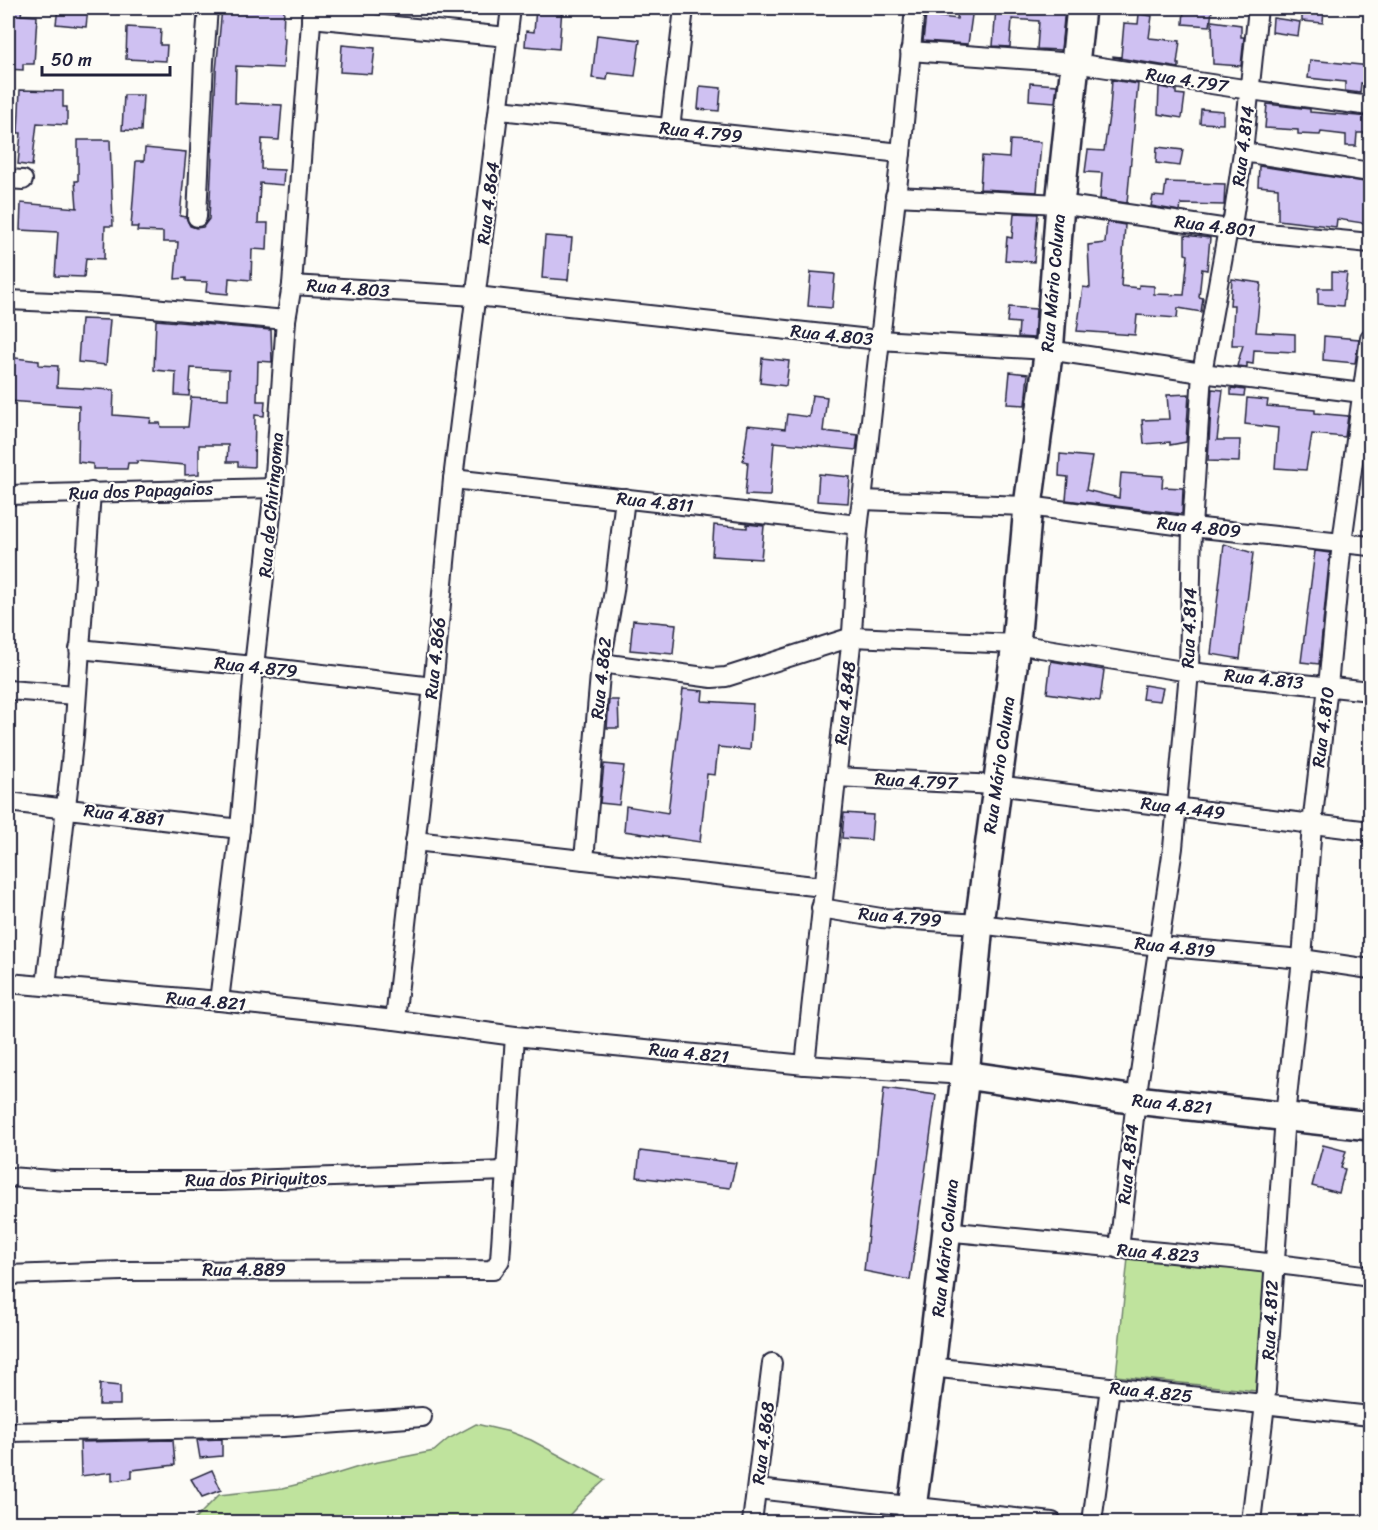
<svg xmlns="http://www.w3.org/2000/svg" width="1378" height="1530" viewBox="0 0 1378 1530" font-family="Sriracha,sans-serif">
	<rect width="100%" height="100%" fill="#fdfcf7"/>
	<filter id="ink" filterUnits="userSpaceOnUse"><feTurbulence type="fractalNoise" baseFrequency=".0167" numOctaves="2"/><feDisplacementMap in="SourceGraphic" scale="12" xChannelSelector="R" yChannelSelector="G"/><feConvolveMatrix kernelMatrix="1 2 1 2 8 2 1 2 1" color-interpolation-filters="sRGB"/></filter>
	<g filter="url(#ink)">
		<!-- green -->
		<g fill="#bfe39d" stroke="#70826c" stroke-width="1.5">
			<polygon points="1128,1258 1267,1272 1256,1391 1116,1376"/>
			<polygon points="476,1424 510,1432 531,1440 605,1480 586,1497 563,1522 192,1522 219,1495 283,1488 323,1478 368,1464 434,1451 448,1439"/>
		</g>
		<!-- building -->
		<g fill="#cfc1f2" stroke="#22223b" stroke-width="1.5">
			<polygon points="8,8 22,8 21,15 37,16 34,64 23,64 23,70 8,69"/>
			<polygon points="58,8 88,8 86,27 56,24"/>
			<polygon points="222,8 284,8 283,38 285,38 283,68 236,66 235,103 282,105 279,140 262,139 261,169 284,170 283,185 260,183 258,223 268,223 267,250 252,249 251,280 229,278 228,294 206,292 207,282 186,281 186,278 175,279 178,242 163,242 163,232 137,231 138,227 131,227 136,161 144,161 145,148 186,152 180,216 186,217 190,226 196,228 203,227 209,219 216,71"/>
			<polygon points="536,8 562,8 559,49 525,46 526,31 534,32"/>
			<polygon points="958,8 973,8 968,44 923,41 926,15 957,19"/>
			<polygon points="996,8 1065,8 1061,50 1037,49 1039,21 1012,19 1010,47 993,46"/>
			<polygon points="1184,8 1212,10 1210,26 1183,24"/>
			<polygon points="1302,8 1324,8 1323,23 1302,21"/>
			<polygon points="1139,14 1152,16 1149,38 1180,41 1177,64 1179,64 1179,68 1113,57 1113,56 1121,57 1124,23 1138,24"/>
			<polygon points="1273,18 1300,22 1298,36 1272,32"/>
			<polygon points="1212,21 1241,25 1241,37 1244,37 1241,66 1213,64"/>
			<polygon points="127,27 161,29 160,45 167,45 166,61 126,59"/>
			<polygon points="597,35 640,40 635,76 608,73 607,80 592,78"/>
			<polygon points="342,45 375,48 372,74 340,72"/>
			<polygon points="1310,60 1371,66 1371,85 1361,83 1360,93 1345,91 1345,82 1308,78"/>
			<polygon points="1112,80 1138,84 1127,203 1100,199 1102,173 1085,172 1088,150 1104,151 1110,109"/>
			<polygon points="1030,83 1057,85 1055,102 1029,100"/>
			<polygon points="700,86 721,88 719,111 698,109"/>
			<polygon points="1159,87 1176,90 1176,94 1185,95 1182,118 1158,114"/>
			<polygon points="20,90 63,91 63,107 67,107 67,125 37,123 32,166 18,164 21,133 18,133"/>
			<polygon points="124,95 143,95 141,131 122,130"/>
			<polygon points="1267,104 1310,109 1310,112 1371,117 1371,133 1357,133 1356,146 1346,146 1346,135 1321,132 1320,135 1298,134 1298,130 1265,128"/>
			<polygon points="1201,109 1223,111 1223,124 1200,123"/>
			<polygon points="78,140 110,140 113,226 105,226 104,259 86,258 84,277 55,276 58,232 20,230 21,203 77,208 75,181 78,181"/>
			<polygon points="1010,140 1041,142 1037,192 980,189 982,156 1009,158"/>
			<polygon points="1157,147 1183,150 1180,166 1156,163"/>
			<polygon points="1259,166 1371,183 1369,224 1337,219 1336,227 1278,220 1278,188 1258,186"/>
			<polygon points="1166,182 1225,184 1224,205 1181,204 1180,211 1151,206 1153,196 1164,197"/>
			<polygon points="1014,213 1038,214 1034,262 1005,260 1007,237 1012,238"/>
			<polygon points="1107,222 1125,225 1121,286 1139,288 1139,285 1154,286 1154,294 1184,295 1188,255 1185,254 1185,235 1210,238 1207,270 1202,269 1199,297 1203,298 1201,312 1178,308 1177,318 1137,315 1135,335 1077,331 1083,287 1090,288 1088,245 1105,243"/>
			<polygon points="545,236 572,238 568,280 542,278"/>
			<polygon points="811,272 835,274 832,308 808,306"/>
			<polygon points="1332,272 1347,273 1343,306 1318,304 1318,288 1332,288"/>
			<polygon points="1232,279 1261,283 1256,332 1295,334 1295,352 1254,350 1253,364 1247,363 1247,367 1237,366 1243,345 1232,345 1234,305 1230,305"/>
			<polygon points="1009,307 1036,309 1034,338 1018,337 1019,323 1007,322"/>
			<polygon points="81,319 110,320 106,365 78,362"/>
			<polygon points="156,320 271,330 272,362 258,361 257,401 265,401 264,416 255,415 254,467 238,466 238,462 227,462 228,445 199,445 199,474 185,475 185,465 137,461 137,463 128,463 127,469 93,469 93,464 78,462 79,406 8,401 8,357 39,361 39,365 58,366 57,387 114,390 113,415 151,418 150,423 160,423 161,427 188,427 191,397 228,399 229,370 191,368 189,396 175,395 176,372 154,370"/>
			<polygon points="1324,336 1359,339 1355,363 1323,360"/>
			<polygon points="762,358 789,361 786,386 760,383"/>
			<polygon points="1010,372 1028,374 1025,405 1007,404"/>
			<polygon points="1231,388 1245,390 1244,396 1231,395"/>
			<polygon points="1212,389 1223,390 1217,440 1240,440 1239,462 1208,461"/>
			<polygon points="1189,394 1186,442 1170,445 1170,442 1144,444 1142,420 1169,419 1167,395"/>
			<polygon points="812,395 827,397 823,431 858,435 856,450 774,442 770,496 745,495 748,462 743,461 748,425 785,429 787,414 809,417"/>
			<polygon points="1247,398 1268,400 1267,406 1315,410 1315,413 1348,416 1345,437 1312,434 1306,470 1275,468 1278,428 1245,424"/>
			<polygon points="1060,454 1092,457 1086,490 1119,498 1121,473 1163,476 1162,487 1183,488 1182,514 1066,500 1068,477 1059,476"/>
			<polygon points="819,474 850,477 848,503 817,501"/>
			<polygon points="747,524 764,526 761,559 712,556 714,525 747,528"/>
			<polygon points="1224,544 1253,553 1240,659 1211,654"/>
			<polygon points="1315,551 1330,553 1319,664 1301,662"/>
			<polygon points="633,620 676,624 673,654 630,650"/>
			<polygon points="1051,661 1104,670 1100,701 1047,693"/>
			<polygon points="1144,685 1163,688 1160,701 1142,699"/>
			<polygon points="683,689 703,691 702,701 753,704 750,750 718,747 715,775 707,774 700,842 624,831 626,806 668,813"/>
			<polygon points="609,700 618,700 619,728 607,728"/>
			<polygon points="604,764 624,766 619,805 600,803"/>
			<polygon points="844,813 873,815 871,840 842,838"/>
			<polygon points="884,1088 936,1095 910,1280 864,1271"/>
			<polygon points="1323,1145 1346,1151 1341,1168 1345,1169 1339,1193 1312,1186"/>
			<polygon points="640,1151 736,1163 730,1188 637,1177"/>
			<polygon points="100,1384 120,1386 120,1405 99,1405"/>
			<polygon points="222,1439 222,1456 200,1458 197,1440"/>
			<polygon points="173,1440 175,1465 132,1470 132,1478 112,1481 112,1472 81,1476 80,1442"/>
			<polygon points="212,1470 221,1490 202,1497 191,1479"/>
		</g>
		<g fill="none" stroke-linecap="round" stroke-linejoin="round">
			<defs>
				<g id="street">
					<polyline points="311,18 508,37"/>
					<polyline points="910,51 1075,63 1250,90 1370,106"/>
					<polyline points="500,110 901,153"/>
					<polyline points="670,129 684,8"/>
					<polyline points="1243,152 1370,172"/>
					<polyline points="8,179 23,180"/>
					<polyline points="895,196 1060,204 1228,229 1370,243"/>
					<polyline points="197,217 204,61 208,8"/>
					<polyline points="292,285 476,296 879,340 1048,350 1202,373 1370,394"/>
					<polyline points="8,300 119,305 286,320"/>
					<polyline points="453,479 858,525"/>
					<polyline points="8,495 274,488"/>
					<polyline points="862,500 1028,506 1192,527 1370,546"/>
					<polyline points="79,649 254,666 433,687"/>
					<polyline points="601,663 712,678 726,677 852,637 1016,644 1189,672 1370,691"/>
					<polyline points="8,690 76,695"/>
					<polyline points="836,777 996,785 1370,831"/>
					<polyline points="8,802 240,829"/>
					<polyline points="415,841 823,887"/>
					<polyline points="584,860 601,663 614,591 625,498"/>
					<polyline points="821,908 881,918 979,924 1159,946 1302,959 1370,969"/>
					<polyline points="8,983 219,1001 395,1020 515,1036 805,1065 965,1075"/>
					<polyline points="46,986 74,735 91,492"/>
					<polyline points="219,1001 240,829 254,666 274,488 286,320 292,285 312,8"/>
					<polyline points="395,1020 433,687 453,479 511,8"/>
					<path d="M805,1065c14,-137 30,-274 45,-411 6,-51 3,-104 12,-154l39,-347 14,-145"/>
					<polyline points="8,1177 68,1181 220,1181 506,1171"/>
					<path d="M946,1231c142,15 284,25 424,45"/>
					<polyline points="1119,1249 1136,1100 1173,848 1189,672 1192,527 1202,373 1228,229 1233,219 1243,152 1258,8"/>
					<polyline points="8,1275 122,1271 493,1270 500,1260 515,1036"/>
					<polyline points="931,1367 1370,1416"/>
					<polyline points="8,1432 283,1427 422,1417"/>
					<polyline points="757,1489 1052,1522"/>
					<polyline points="752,1522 772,1363"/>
					<polyline points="1092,1522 1110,1387"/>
					<polyline points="1251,1522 1265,1404 1285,1116 1302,959 1312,825 1328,686 1342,542 1370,338"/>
				</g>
				<g id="secondary">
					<polyline points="965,1075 1136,1100 1370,1126"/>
					<polyline points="910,1522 931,1367 965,1075 979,924 1016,644 1028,506 1050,340 1060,204 1081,8"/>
				</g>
			</defs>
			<!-- street casing -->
			<use href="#street" stroke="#22223b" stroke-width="22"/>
			<!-- secondary casing -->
			<use href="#secondary" stroke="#22223b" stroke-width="32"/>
			<!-- street -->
			<use href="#street" stroke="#fdfcf7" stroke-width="18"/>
			<!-- secondary -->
			<use href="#secondary" stroke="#fdfcf7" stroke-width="27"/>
		</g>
	</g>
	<g text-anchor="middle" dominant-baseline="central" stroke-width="4.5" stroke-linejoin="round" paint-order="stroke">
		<!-- street labels -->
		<g font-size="18" fill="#22223b" stroke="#fdfcf7">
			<text transform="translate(1187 80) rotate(9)">Rua 4.797</text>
			<text transform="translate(701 132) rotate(6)">Rua 4.799</text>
			<text transform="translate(1243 146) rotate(-83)">Rua 4.814</text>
			<text transform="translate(488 203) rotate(-83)">Rua 4.864</text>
			<text transform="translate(1215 226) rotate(7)">Rua 4.801</text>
			<text transform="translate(1053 283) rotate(-85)">Rua Mário Coluna</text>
			<text transform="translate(348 288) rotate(4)">Rua 4.803</text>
			<text transform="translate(832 335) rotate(6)">Rua 4.803</text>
			<text transform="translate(141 491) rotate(-2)">Rua dos Papagaios</text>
			<text transform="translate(655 502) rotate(6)">Rua 4.811</text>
			<text transform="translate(271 505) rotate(-85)">Rua de Chiringoma</text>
			<text transform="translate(1199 527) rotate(6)">Rua 4.809</text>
			<text transform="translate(1189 628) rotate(-88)">Rua 4.814</text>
			<text transform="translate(435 658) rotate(-84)">Rua 4.866</text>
			<text transform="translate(256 667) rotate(6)">Rua 4.879</text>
			<text transform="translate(601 678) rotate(-84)">Rua 4.862</text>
			<text transform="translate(1264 679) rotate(6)">Rua 4.813</text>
			<text transform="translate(845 703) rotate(-84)">Rua 4.848</text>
			<text transform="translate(1323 727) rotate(-83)">Rua 4.810</text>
			<text transform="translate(999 765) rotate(-82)">Rua Mário Coluna</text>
			<text transform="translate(916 781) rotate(3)">Rua 4.797</text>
			<text transform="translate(1183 808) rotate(7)">Rua 4.449</text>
			<text transform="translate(124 815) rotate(7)">Rua 4.881</text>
			<text transform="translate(900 917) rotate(5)">Rua 4.799</text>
			<text transform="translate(1175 947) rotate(6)">Rua 4.819</text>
			<text transform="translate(206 1001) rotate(5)">Rua 4.821</text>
			<text transform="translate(689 1053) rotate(6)">Rua 4.821</text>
			<text transform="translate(1172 1104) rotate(6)">Rua 4.821</text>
			<text transform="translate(1128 1164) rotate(-84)">Rua 4.814</text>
			<text transform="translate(256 1179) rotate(-1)">Rua dos Piriquitos</text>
			<text transform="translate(945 1248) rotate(-84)">Rua Mário Coluna</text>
			<text transform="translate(1158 1253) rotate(5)">Rua 4.823</text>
			<text x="244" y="1270">Rua 4.889</text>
			<text transform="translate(1270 1320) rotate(-87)">Rua 4.812</text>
			<text transform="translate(1151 1392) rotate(6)">Rua 4.825</text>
			<text transform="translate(763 1443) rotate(-83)">Rua 4.868</text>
		</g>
	</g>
	<!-- margin -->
	<rect width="1378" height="1530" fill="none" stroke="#fdfcf7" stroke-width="30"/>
	<rect x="15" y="15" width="1348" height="1500" fill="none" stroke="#22223b" stroke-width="2" filter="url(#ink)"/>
	<!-- scale -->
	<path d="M42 66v9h128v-9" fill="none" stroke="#22223b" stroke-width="3"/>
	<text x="51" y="66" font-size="18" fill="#22223b" stroke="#fdfcf7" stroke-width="4.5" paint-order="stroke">50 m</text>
</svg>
